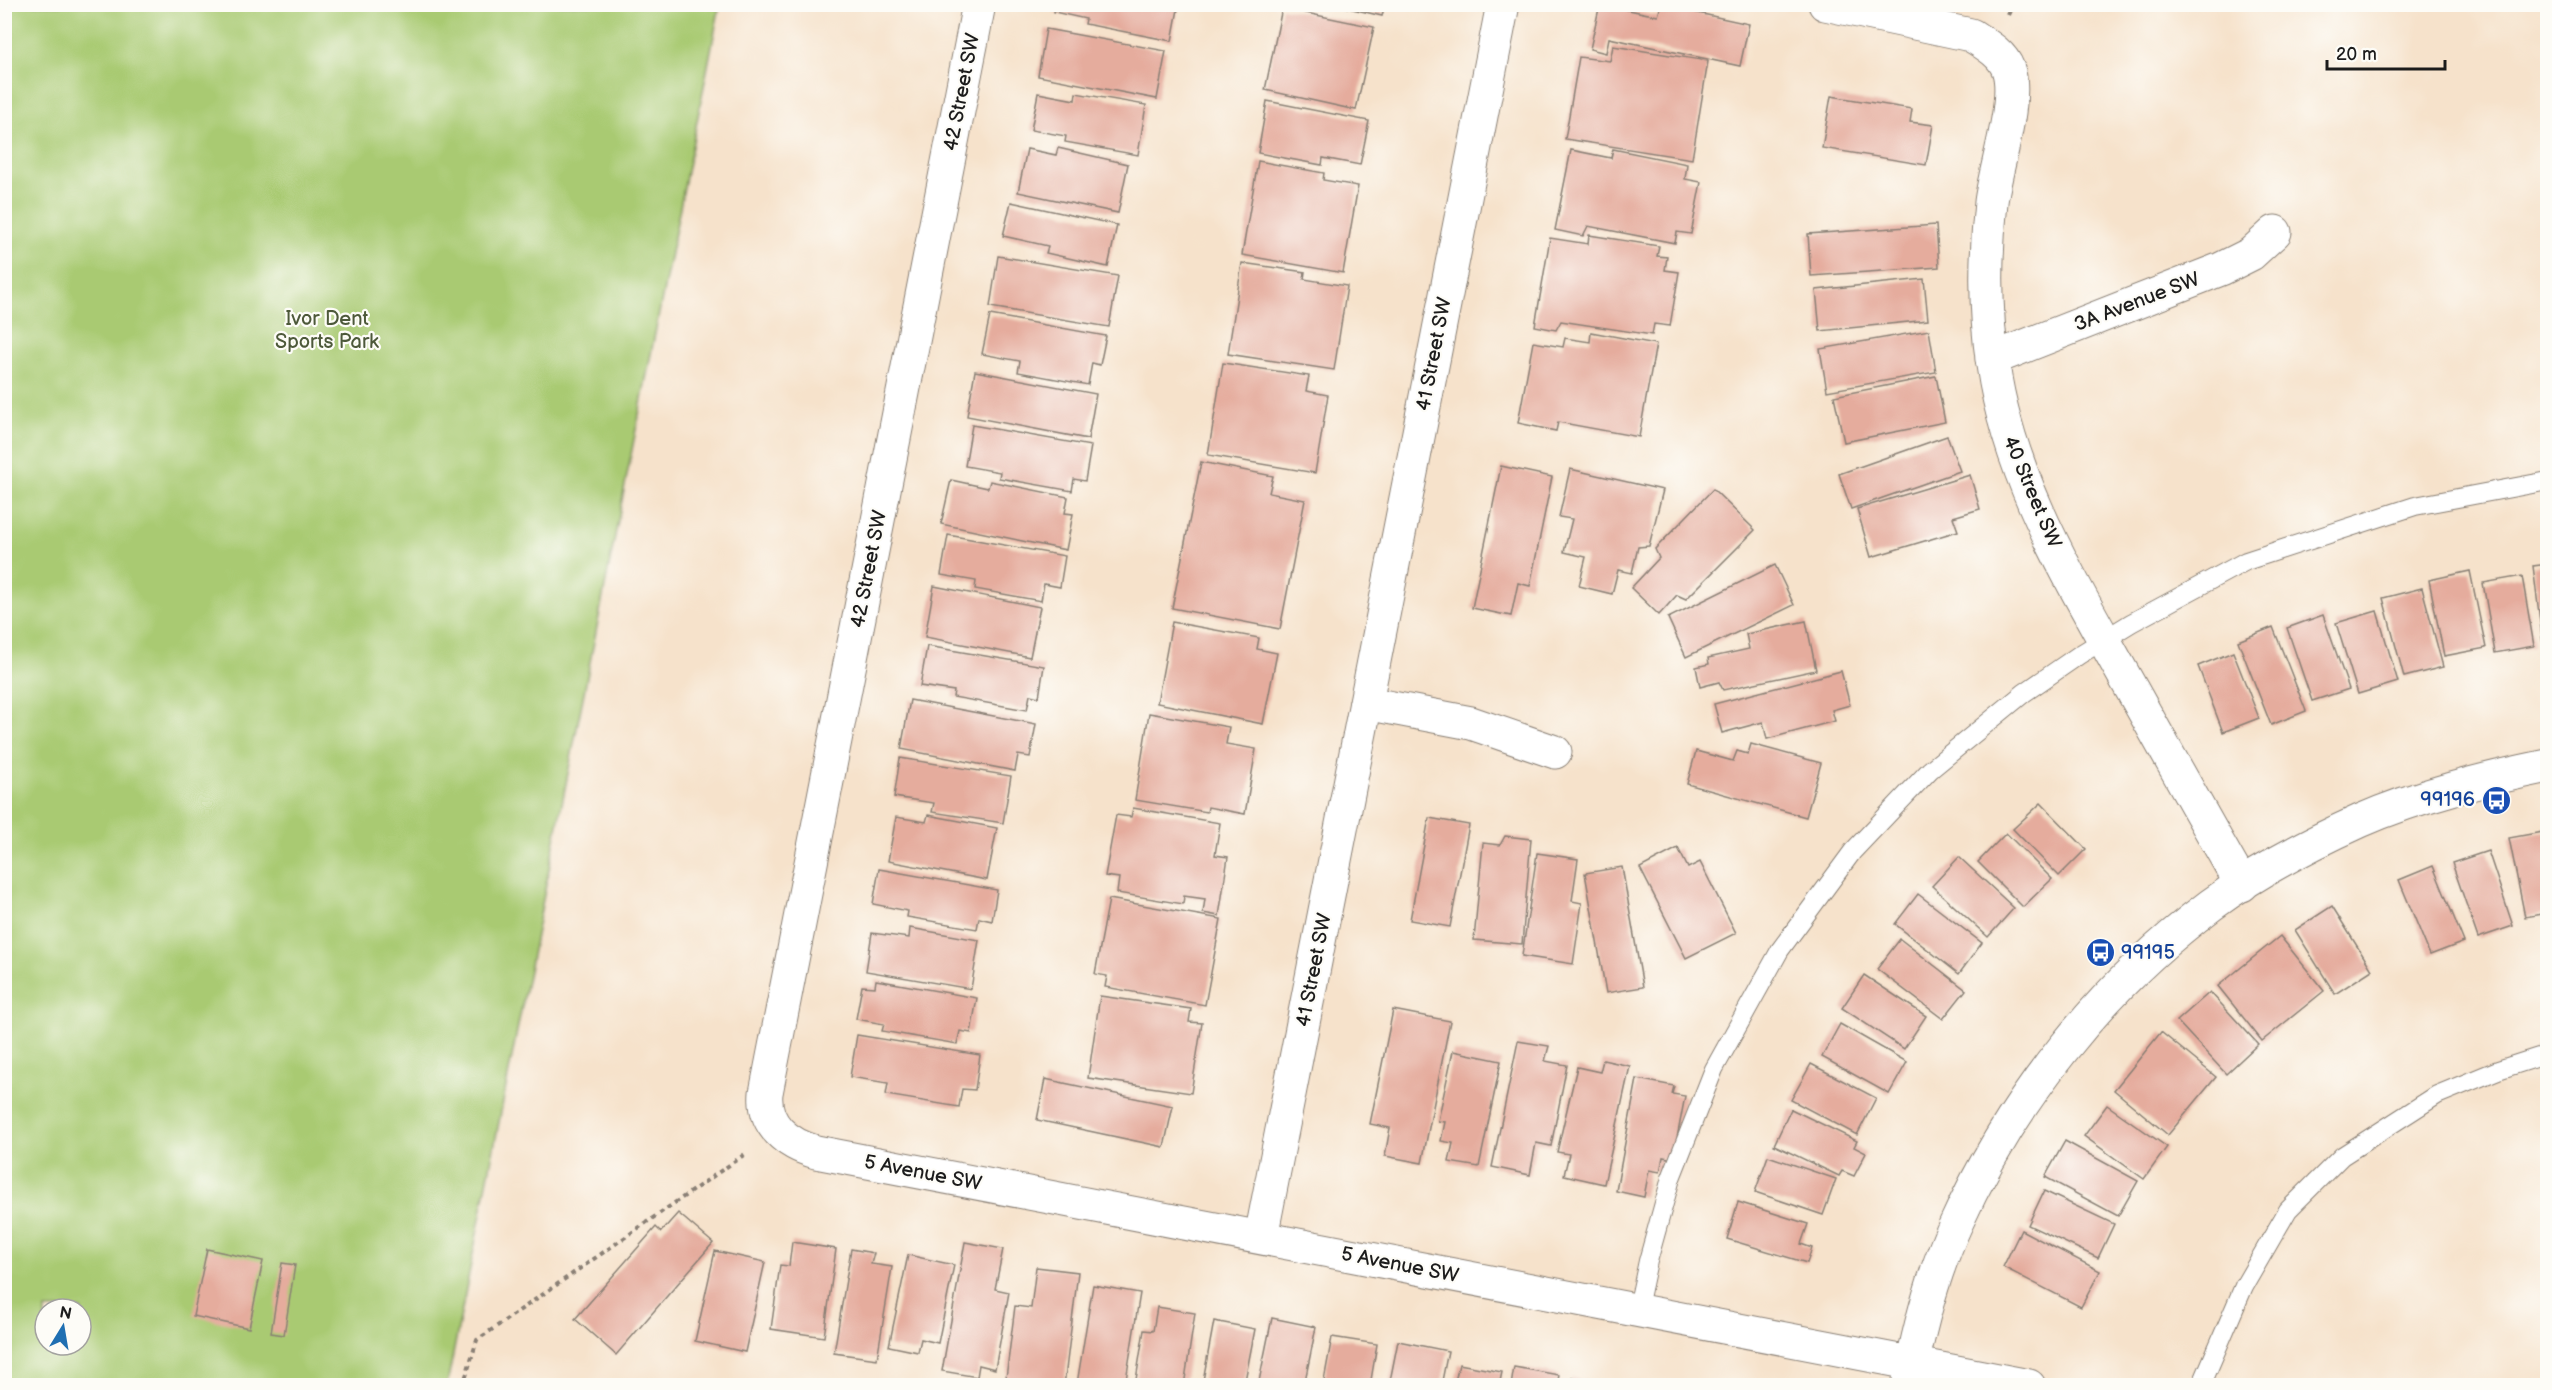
<svg xmlns="http://www.w3.org/2000/svg" width="2552" height="1390" viewBox="0 0 2552 1390" font-family="'Balsamiq Sans',sans-serif">
	<rect width="100%" height="100%" fill="#fdfcf7"/>
	<filter id="ink" filterUnits="userSpaceOnUse"><feTurbulence type="fractalNoise" baseFrequency=".0167" numOctaves="2"/><feDisplacementMap in="SourceGraphic" scale="12" xChannelSelector="R" yChannelSelector="G"/><feConvolveMatrix kernelMatrix="1 2 1 2 8 2 1 2 1" color-interpolation-filters="sRGB"/></filter>
	<filter id="wash" filterUnits="userSpaceOnUse"><feTurbulence type="fractalNoise" baseFrequency=".008" numOctaves="4" result="noise"/><feDisplacementMap in="SourceGraphic" scale="24" xChannelSelector="R" yChannelSelector="G"/><feGaussianBlur stdDeviation="1.35" result="paint"/><feColorMatrix in="noise" values="0 0 0 0 0 0 0 0 0 0 0 0 0 0 0 0 0 1.4 0 .05"/><feComposite in="paint" operator="in"/></filter>
	<g filter="url(#wash)">
		<rect width="100%" height="100%" fill="#f6e2cb"/>
		<!-- green -->
		<path fill="#a9ca72" stroke="#627347" stroke-width="1.5" fill-rule="evenodd" d="M4,5h716l-273,1380h-442zM45,1309h36v36h-36z"/>
		<g id="blocks">
			<!-- building -->
			<g fill="#e5ac9d">
				<polygon points="1055,4 1179,4 1172,41 1085,24 1086,19 1054,12"/>
				<polygon points="1332,4 1385,4 1382,16"/>
				<polygon points="1600,4 1658,16 1661,5 1749,24 1740,66 1609,38 1606,53 1590,49"/>
				<polygon points="1282,8 1374,27 1356,110 1265,90"/>
				<polygon points="1046,29 1166,51 1157,99 1038,76"/>
				<polygon points="1613,46 1708,61 1692,159 1565,139 1579,57 1610,61"/>
				<polygon points="1038,93 1075,100 1076,93 1146,105 1138,155 1065,142 1066,136 1031,130"/>
				<polygon points="1831,96 1912,109 1910,122 1933,125 1926,165 1822,148"/>
				<polygon points="1267,101 1369,121 1360,165 1323,158 1322,165 1258,153"/>
				<polygon points="1058,148 1128,164 1118,213 1018,192 1027,149 1056,155"/>
				<polygon points="1613,149 1687,164 1685,179 1701,182 1691,234 1677,232 1675,243 1588,226 1583,236 1555,230 1571,150 1611,158"/>
				<polygon points="1258,161 1324,173 1323,180 1358,186 1343,273 1242,255"/>
				<polygon points="1011,202 1117,225 1108,267 1046,253 1048,246 1003,236"/>
				<polygon points="1936,225 1939,267 1811,276 1808,234"/>
				<polygon points="1589,235 1659,246 1657,256 1667,257 1665,270 1679,272 1670,326 1654,324 1652,335 1561,321 1556,330 1535,326 1550,238 1588,244"/>
				<polygon points="998,256 1118,276 1109,327 990,307"/>
				<polygon points="1242,263 1305,272 1304,279 1347,286 1334,370 1228,354"/>
				<polygon points="1924,279 1928,320 1820,331 1816,290"/>
				<polygon points="990,315 1106,336 1100,365 1092,363 1088,385 1018,372 1020,361 982,354"/>
				<polygon points="1929,330 1936,372 1827,391 1820,349"/>
				<polygon points="1591,332 1656,344 1639,437 1558,422 1556,431 1518,423 1533,342 1563,347 1565,338 1590,342"/>
				<polygon points="1223,363 1309,376 1306,391 1328,395 1315,473 1208,455"/>
				<polygon points="975,371 1096,394 1088,439 967,416"/>
				<polygon points="1936,376 1945,422 1844,442 1834,396"/>
				<polygon points="972,425 1091,446 1085,481 1074,479 1072,491 999,478 1000,472 965,466"/>
				<polygon points="1947,436 1960,471 1851,509 1839,474"/>
				<polygon points="1201,462 1273,476 1269,493 1305,500 1280,629 1172,608"/>
				<polygon points="1501,466 1552,477 1530,586 1518,583 1511,616 1472,608"/>
				<polygon points="1570,469 1663,490 1649,546 1638,547 1632,573 1618,570 1612,594 1579,586 1586,557 1564,552 1572,519 1559,517"/>
				<polygon points="1970,475 1980,509 1953,517 1958,531 1871,557 1857,509"/>
				<polygon points="951,480 988,488 990,481 1068,497 1065,513 1073,514 1066,550 941,524"/>
				<polygon points="1713,489 1755,530 1686,599 1677,595 1659,615 1631,588 1659,558 1655,549"/>
				<polygon points="948,535 1065,556 1060,587 1044,584 1041,601 975,589 976,581 941,575"/>
				<polygon points="2548,564 2548,645 2543,645 2533,566"/>
				<polygon points="1775,565 1794,605 1686,657 1668,618"/>
				<polygon points="2470,571 2486,648 2444,656 2429,580"/>
				<polygon points="2522,576 2534,646 2495,653 2483,583"/>
				<polygon points="934,586 1040,607 1030,657 925,637"/>
				<polygon points="2422,588 2443,667 2404,677 2383,598"/>
				<polygon points="2377,611 2398,682 2358,694 2336,623"/>
				<polygon points="2323,615 2349,689 2312,701 2287,628"/>
				<polygon points="1806,621 1816,670 1723,690 1719,682 1700,687 1696,667 1709,664 1708,658 1749,649 1746,634"/>
				<polygon points="1172,622 1259,638 1257,649 1277,653 1263,724 1157,703"/>
				<polygon points="2273,627 2306,711 2271,725 2238,641"/>
				<polygon points="927,646 1044,666 1039,697 1030,695 1027,710 953,697 954,691 920,686"/>
				<polygon points="2233,652 2259,718 2223,732 2198,666"/>
				<polygon points="1841,671 1850,705 1832,710 1835,721 1767,739 1763,722 1722,733 1714,704"/>
				<polygon points="910,700 1036,724 1030,757 1018,755 1015,771 901,749"/>
				<polygon points="1149,713 1229,727 1226,744 1256,749 1245,814 1208,807 1207,812 1135,800"/>
				<polygon points="1751,744 1821,763 1806,817 1687,784 1696,751 1733,761 1737,751 1748,754"/>
				<polygon points="900,758 1011,776 1003,823 932,812 934,803 894,797"/>
				<polygon points="2041,803 2086,849 2059,876 2013,829"/>
				<polygon points="1133,808 1220,823 1215,855 1228,857 1219,916 1203,913 1205,899 1184,896 1183,904 1117,893 1119,878 1105,876 1116,815 1131,817"/>
				<polygon points="928,815 997,828 987,880 888,861 896,817 926,822"/>
				<polygon points="1429,818 1469,825 1450,927 1410,920"/>
				<polygon points="2548,831 2548,913 2525,917 2509,838"/>
				<polygon points="2006,833 2052,879 2023,907 1978,862"/>
				<polygon points="1505,836 1531,839 1522,944 1474,940 1483,843 1500,845"/>
				<polygon points="1678,848 1688,868 1700,862 1736,933 1686,958 1640,868"/>
				<polygon points="2488,851 2513,926 2478,938 2452,863"/>
				<polygon points="1537,853 1578,859 1572,901 1582,903 1573,964 1522,956"/>
				<polygon points="1959,857 2014,908 1988,937 1932,886"/>
				<polygon points="2433,866 2464,942 2430,955 2399,880"/>
				<polygon points="1622,867 1643,987 1606,993 1585,873"/>
				<polygon points="879,869 997,890 992,921 979,918 977,929 907,917 908,911 873,904"/>
				<polygon points="1918,894 1982,943 1959,974 1895,924"/>
				<polygon points="1109,899 1221,919 1205,1005 1105,987 1107,976 1095,974"/>
				<polygon points="2332,906 2372,970 2335,994 2295,930"/>
				<polygon points="910,928 979,940 971,989 866,971 872,933 909,938"/>
				<polygon points="2280,936 2324,991 2262,1041 2218,986"/>
				<polygon points="1900,939 1966,990 1943,1019 1877,969"/>
				<polygon points="1864,975 1926,1016 1904,1049 1842,1008"/>
				<polygon points="876,980 977,998 971,1033 960,1031 957,1044 882,1031 884,1024 856,1019 862,986 875,987"/>
				<polygon points="2210,992 2258,1044 2226,1074 2177,1021"/>
				<polygon points="1100,996 1191,1009 1189,1022 1202,1023 1191,1093 1088,1078"/>
				<polygon points="1393,1010 1450,1021 1422,1163 1385,1156 1390,1128 1370,1124"/>
				<polygon points="1840,1024 1907,1062 1889,1094 1822,1057"/>
				<polygon points="2161,1032 2216,1077 2168,1135 2114,1090"/>
				<polygon points="857,1035 980,1055 975,1090 962,1089 959,1107 886,1095 888,1083 850,1077"/>
				<polygon points="1518,1041 1549,1046 1545,1061 1567,1065 1551,1146 1536,1143 1530,1175 1492,1167"/>
				<polygon points="1453,1051 1501,1061 1479,1167 1449,1162 1453,1143 1441,1141 1445,1122 1438,1121"/>
				<polygon points="1603,1060 1630,1066 1604,1184 1564,1175 1569,1154 1557,1152 1577,1067 1600,1072"/>
				<polygon points="1811,1064 1876,1098 1857,1135 1791,1100"/>
				<polygon points="1045,1079 1173,1106 1164,1147 1037,1120"/>
				<polygon points="1637,1079 1674,1086 1672,1094 1685,1096 1673,1159 1663,1157 1660,1172 1649,1170 1644,1197 1616,1191"/>
				<polygon points="2107,1105 2167,1147 2144,1179 2084,1136"/>
				<polygon points="1791,1109 1857,1141 1854,1147 1866,1153 1854,1176 1842,1171 1839,1176 1774,1145"/>
				<polygon points="2065,1141 2138,1181 2118,1216 2045,1177"/>
				<polygon points="1768,1156 1836,1179 1823,1215 1755,1192"/>
				<polygon points="2044,1191 2114,1224 2098,1258 2028,1225"/>
				<polygon points="1738,1202 1808,1224 1801,1244 1812,1248 1807,1263 1727,1239"/>
				<polygon points="678,1213 713,1243 616,1355 575,1319 656,1227 661,1232"/>
				<polygon points="2021,1230 2100,1271 2081,1307 2003,1267"/>
				<polygon points="792,1242 836,1249 824,1337 771,1329 780,1265 789,1266"/>
				<polygon points="965,1242 1003,1249 995,1289 1009,1292 995,1369 979,1365 977,1377 942,1371"/>
				<polygon points="207,1249 263,1261 249,1328 193,1316"/>
				<polygon points="851,1249 874,1253 871,1264 892,1267 877,1359 834,1353"/>
				<polygon points="715,1251 765,1262 745,1352 695,1341"/>
				<polygon points="908,1255 954,1265 938,1343 921,1339 918,1352 889,1346"/>
				<polygon points="282,1263 295,1265 284,1335 271,1333"/>
				<polygon points="1036,1267 1078,1272 1064,1386 1005,1386 1015,1306 1031,1308"/>
				<polygon points="1093,1285 1140,1293 1125,1386 1077,1384"/>
				<polygon points="1157,1307 1195,1313 1184,1386 1135,1386 1144,1330 1153,1331"/>
				<polygon points="1272,1318 1316,1327 1304,1386 1258,1386"/>
				<polygon points="1214,1321 1255,1329 1244,1386 1202,1386"/>
				<polygon points="1332,1337 1377,1344 1370,1386 1323,1386"/>
				<polygon points="1398,1341 1448,1351 1441,1386 1389,1386"/>
				<polygon points="1459,1364 1502,1372 1499,1386 1454,1386"/>
				<polygon points="1514,1367 1559,1375 1557,1386 1511,1386"/>
				<polygon points="1572,1378 1601,1385 1601,1386 1570,1386"/>
			</g>
		</g>
	</g>
	<g filter="url(#ink)">
		<use href="#blocks" fill-opacity="0" stroke="#897f74" stroke-width="1.5"/>
		<g fill="none" stroke-linecap="round" stroke-linejoin="round">
			<defs>
				<g id="lane">
					<polyline points="1637,1312 1648,1261 1671,1178 1714,1069 1780,950 1853,851 1930,770 2024,693 2079,655 2131,623 2246,561 2415,506 2548,481"/>
					<polyline points="2201,1386 2244,1286 2288,1210 2342,1156 2437,1095 2498,1070 2548,1054"/>
				</g>
				<g id="street">
					<path d="M979,4l-213,1089c-3,32 21,51 50,59l1213,234"/>
					<path d="M1825,4l146,31c14,9 31,18 37,34 11,30 -13,100 -17,133 -6,55 -6,110 2,163 16,110 72,204 125,300 41,73 82,147 124,220"/>
					<polyline points="1992,359 2221,269 2251,254 2275,232"/>
					<polyline points="1366,703 1471,723 1555,752"/>
					<polyline points="1261,1237 1503,4"/>
				</g>
				<path id="secondary" d="M1908,1386c10,-54 24,-110 47,-160 56,-125 146,-239 256,-321 45,-33 98,-61 149,-84 59,-26 125,-42 188,-55"/>
			</defs>
			<!-- lane casing -->
			<use href="#lane" stroke="#897f74" stroke-width="20"/>
			<!-- street casing -->
			<use href="#street" stroke="#897f74" stroke-width="35"/>
			<!-- secondary casing -->
			<use href="#secondary" stroke="#897f74" stroke-width="35"/>
			<!-- path -->
			<g stroke="#897f74" stroke-width="4" stroke-dasharray="4.5 4.5" stroke-linecap="butt">
				<polyline points="2008,15 2013,4"/>
				<polyline points="463,1386 477,1340 748,1152"/>
			</g>
			<!-- lane -->
			<use href="#lane" stroke="#fff" stroke-width="18"/>
			<!-- street -->
			<use href="#street" stroke="#fff" stroke-width="33"/>
			<!-- secondary -->
			<use href="#secondary" stroke="#fff" stroke-width="33"/>
		</g>
	</g>
	<!-- icons -->
	<defs>
		<symbol id="bus-disc" viewBox="-11 -11 22 22"><circle r="9.5" fill="#1a4fb4" stroke="#fdfcf7"/><path d="M-5-6H5V4H4V6H2V4H-2V6H-4V4H-5ZM-3.5-4V0h7V-4ZM-3.5 1.2v1.5H-2V1.2ZM2 1.2v1.5H3.5V1.2Z" fill="#fff"/></symbol>
	</defs>
	<g fill-rule="evenodd">
		<use href="#bus-disc" x="2480" y="784" width="33" height="33"/>
		<use href="#bus-disc" x="2084" y="936" width="33" height="33"/>
	</g>
	<g text-anchor="middle" dominant-baseline="central" stroke-width="4.5" stroke-linejoin="round" paint-order="stroke">
		<!-- street labels -->
		<g font-size="20" fill="#1c1c1c" stroke="#fdfcf7">
			<text transform="translate(962 92) rotate(-79)">42 Street SW</text>
			<text transform="translate(2137 302) rotate(-21)">3A Avenue SW</text>
			<text transform="translate(1434 354) rotate(-79)">41 Street SW</text>
			<text transform="translate(2032 492) rotate(67)">40 Street SW</text>
			<text transform="translate(869 569) rotate(-79)">42 Street SW</text>
			<text transform="translate(1314 970) rotate(-79)">41 Street SW</text>
			<text transform="translate(923 1173) rotate(11)">5 Avenue SW</text>
			<text transform="translate(1400 1265) rotate(11)">5 Avenue SW</text>
		</g>
		<!-- park labels -->
		<g font-size="20" fill="#4d593a" stroke="#fdfcf7">
			<text x="327" y="319">Ivor Dent<tspan x="327" dy="23">Sports Park</tspan></text>
		</g>
		<!-- transit labels -->
		<g font-size="20" fill="#164399" stroke="#fdfcf7" text-anchor="end">
			<text x="2475" y="800">99196</text>
			<text x="2121" y="953" text-anchor="start">99195</text>
		</g>
	</g>
	<!-- margin -->
	<rect width="2552" height="1390" fill="none" stroke="#fdfcf7" stroke-width="24"/>
	<!-- north arrow -->
	<g transform="translate(63 1327) rotate(11)"><circle r="28" fill="#fdfcf7" stroke="#a3a29f" stroke-width="1.5"/>
	<path d="M0-4.5L10 22L0 15L-10 22Z" fill="#1f6fb2"/>
	<text y="-9" font-size="16" font-weight="bold" text-anchor="middle" fill="#1c1c1c">N</text>
	</g>
	<!-- scale -->
	<path d="M2327 60v9h118v-9" fill="none" stroke="#1c1c1c" stroke-width="3"/>
	<text x="2336" y="60" font-size="18" fill="#1c1c1c" stroke="#fdfcf7" stroke-width="4.5" paint-order="stroke">20 m</text>
</svg>
